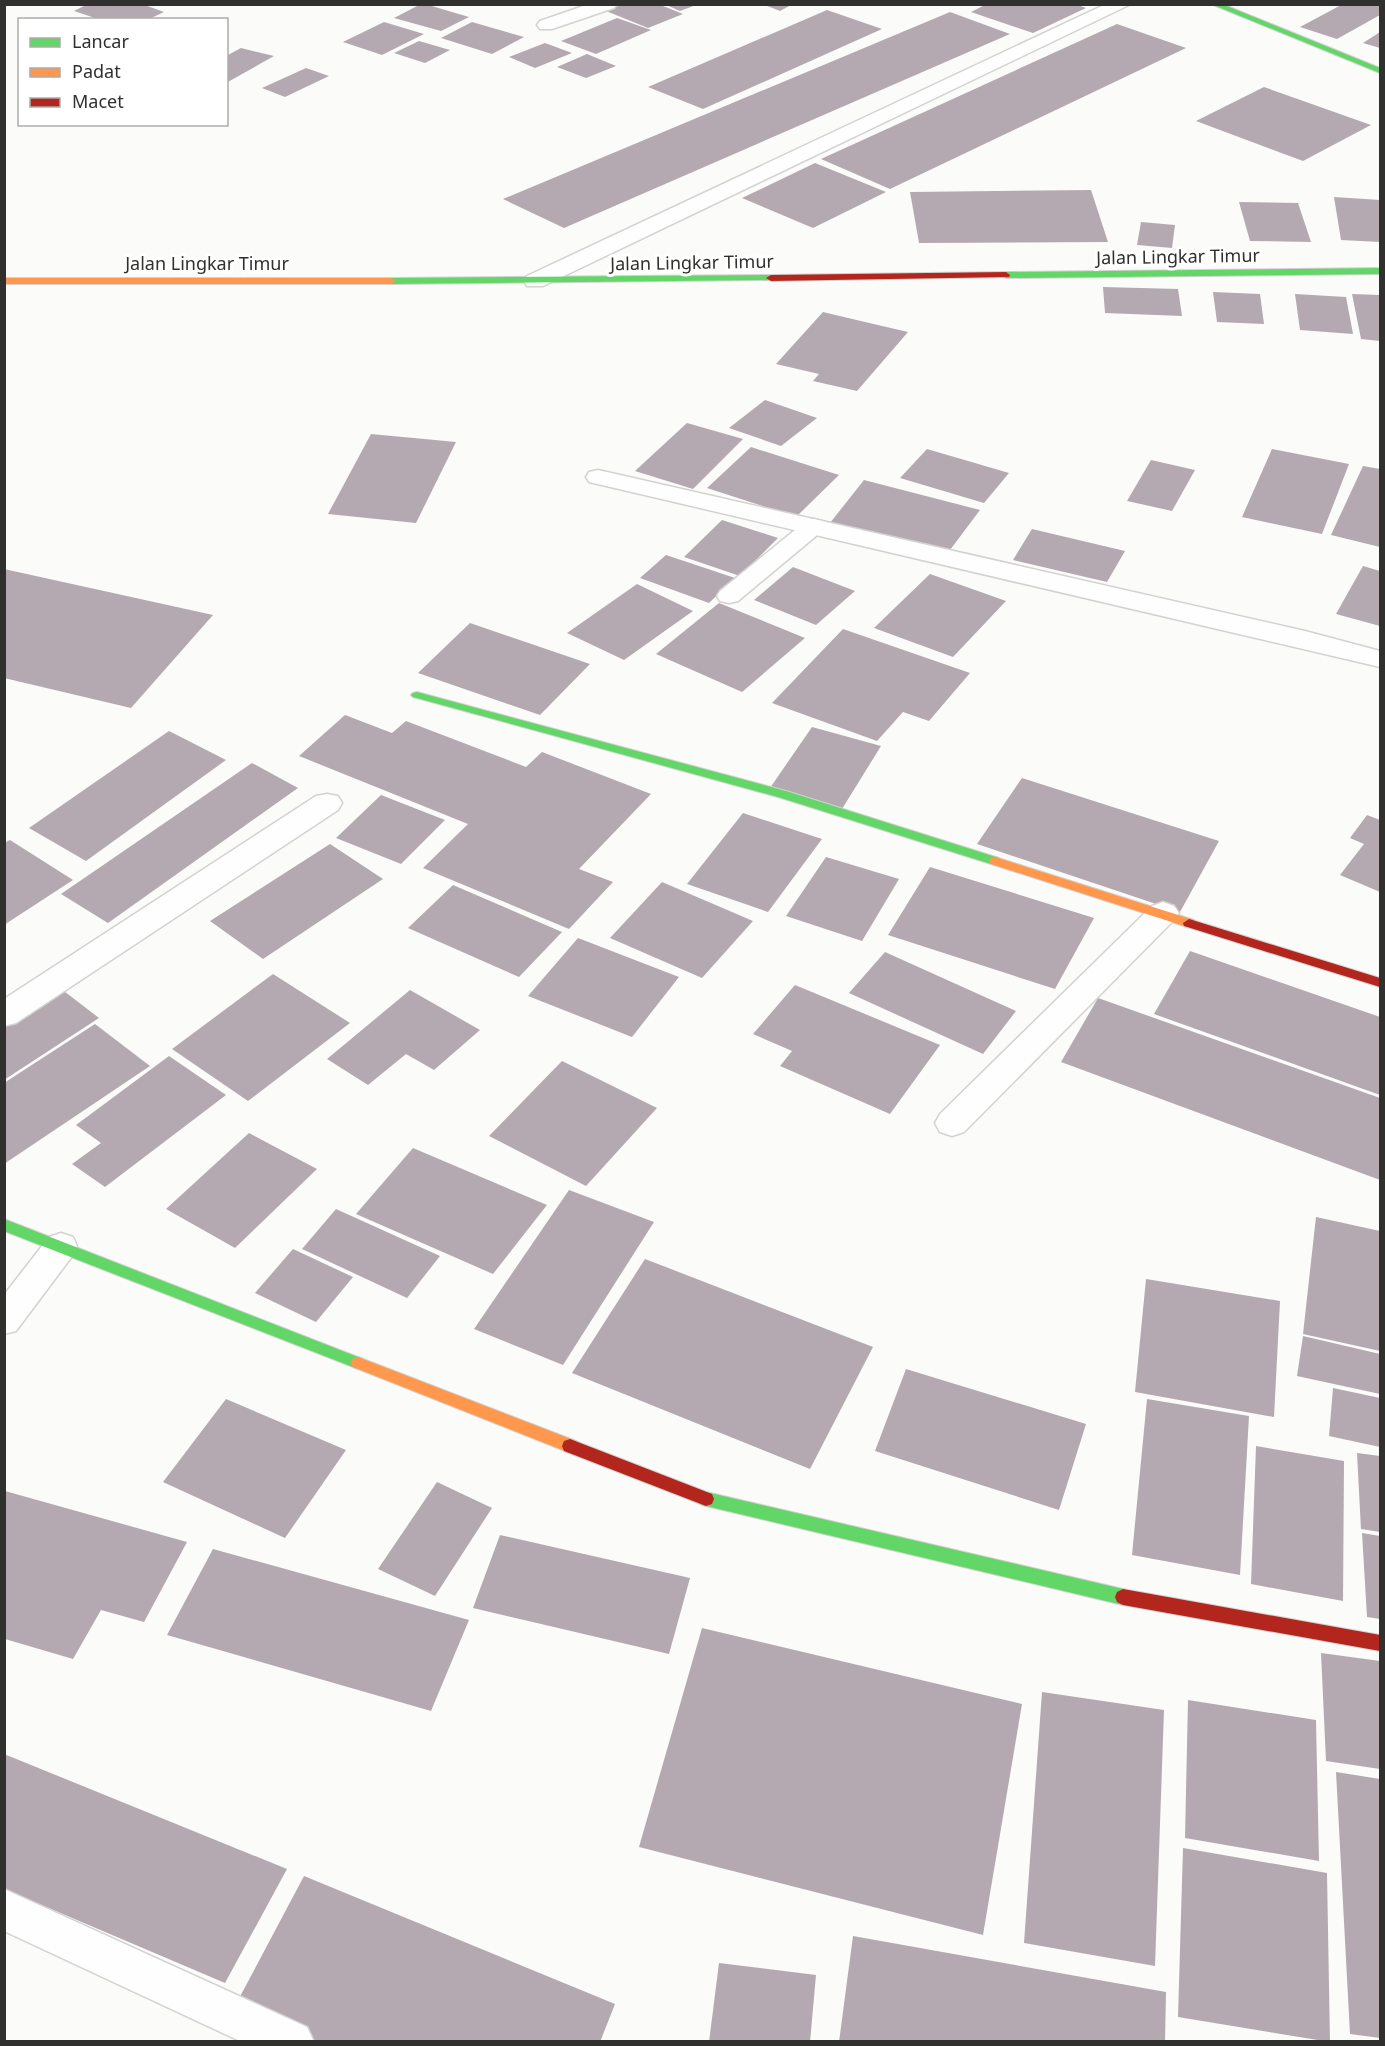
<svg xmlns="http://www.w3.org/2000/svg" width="1385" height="2046" viewBox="0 0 1385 2046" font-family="'Noto Sans',sans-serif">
	<rect width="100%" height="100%" fill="#fbfbf9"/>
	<!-- building -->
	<g fill="#b4a9b0">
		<polygon points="88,4 142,4 164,12 147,20 101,20 74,11"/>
		<polygon points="421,4 425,4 469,17 441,31 394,18"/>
		<polygon points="623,4 658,4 683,14 648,28 606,11"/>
		<polygon points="664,4 696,4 696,5 680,11"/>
		<polygon points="762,4 793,4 780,11"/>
		<polygon points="987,4 1075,4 1086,8 1033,33 971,12"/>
		<polygon points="1343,4 1380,4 1380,15 1337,39 1300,27"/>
		<polygon points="827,10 882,29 703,109 648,87"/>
		<polygon points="950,12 1010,34 564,228 503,199"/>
		<polygon points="617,18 651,30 596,54 561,41"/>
		<polygon points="384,22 424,34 382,55 343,42"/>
		<polygon points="472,22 524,37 492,54 441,38"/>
		<polygon points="1117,24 1186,48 890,189 821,159"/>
		<polygon points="1380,32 1380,48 1363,43"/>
		<polygon points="419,41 450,50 425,63 394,53"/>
		<polygon points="545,43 572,53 535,68 509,57"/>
		<polygon points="241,48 274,56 226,83 226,56"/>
		<polygon points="587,54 616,66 586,78 557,67"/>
		<polygon points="306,68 329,76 285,97 262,88"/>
		<polygon points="1264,87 1371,125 1303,161 1196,121"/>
		<polygon points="815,163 886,192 813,228 742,198"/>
		<polygon points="1091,190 1108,242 919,243 910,192"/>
		<polygon points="1334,197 1380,200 1380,242 1341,240"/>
		<polygon points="1239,202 1298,203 1311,242 1250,241"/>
		<polygon points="1141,222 1175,225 1172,248 1137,245"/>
		<polygon points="1103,287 1178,289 1182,316 1105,313"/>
		<polygon points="1213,292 1260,294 1264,324 1217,322"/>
		<polygon points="1295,294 1346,297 1353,334 1300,330"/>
		<polygon points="1352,294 1380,295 1380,341 1361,339"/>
		<polygon points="823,312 865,322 908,332 857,391 813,381 819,374 776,364"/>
		<polygon points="765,400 817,418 781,446 729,428"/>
		<polygon points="687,423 743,439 693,489 635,471"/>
		<polygon points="371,434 456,442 416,523 328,514"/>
		<polygon points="751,447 839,475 796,517 707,488"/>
		<polygon points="927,449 1009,473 984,503 900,478"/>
		<polygon points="1272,449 1349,464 1322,534 1242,517"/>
		<polygon points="1151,460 1195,470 1172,511 1127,501"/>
		<polygon points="1363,466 1380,469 1380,547 1331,535"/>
		<polygon points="864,480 980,510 947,554 830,523"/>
		<polygon points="722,520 778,538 740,576 684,557"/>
		<polygon points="1032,529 1125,551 1107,582 1013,560"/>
		<polygon points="666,555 735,578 709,603 640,578"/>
		<polygon points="1363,566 1380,571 1380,626 1336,614"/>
		<polygon points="793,567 855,591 816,625 754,600"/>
		<polygon points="4,569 213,615 131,708 4,678"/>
		<polygon points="930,574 1006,601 953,657 874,628"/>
		<polygon points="637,584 693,611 624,660 567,633"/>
		<polygon points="719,603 805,638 742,692 656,654"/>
		<polygon points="470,623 590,664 540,715 418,673"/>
		<polygon points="843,629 970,673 929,721 903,712 877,741 772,703"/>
		<polygon points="345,715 392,733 406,721 526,767 542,752 651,794 579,869 613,882 569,929 423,868 468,824 299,756"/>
		<polygon points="812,727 881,746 842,809 770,788"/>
		<polygon points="169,731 226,760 86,861 29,828"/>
		<polygon points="252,763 298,788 108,923 61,894"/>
		<polygon points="1022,778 1219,841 1180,912 977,844"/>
		<polygon points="381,795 445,820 401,864 336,838"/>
		<polygon points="743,813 822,839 768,912 687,884"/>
		<polygon points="1367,815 1380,820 1380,892 1340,875 1364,844 1350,838"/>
		<polygon points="10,840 73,880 4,925 4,843"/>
		<polygon points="330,844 383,879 263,959 210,921"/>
		<polygon points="826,857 899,879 862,941 786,916"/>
		<polygon points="930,867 1094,918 1055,989 888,935"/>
		<polygon points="662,882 753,921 702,978 610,938"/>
		<polygon points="453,885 562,932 519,977 408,928"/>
		<polygon points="578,938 679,977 632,1037 528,996"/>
		<polygon points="1190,951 1380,1017 1380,1095 1154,1014"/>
		<polygon points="885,952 1016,1011 983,1054 849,993"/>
		<polygon points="273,974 350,1023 248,1101 172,1049"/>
		<polygon points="56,985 99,1018 4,1080 4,1019"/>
		<polygon points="795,985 940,1045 890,1114 780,1066 792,1051 753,1034"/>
		<polygon points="410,990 480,1030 434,1070 406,1054 368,1085 327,1059"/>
		<polygon points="1098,998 1380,1098 1380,1180 1061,1062"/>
		<polygon points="95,1024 150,1066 4,1164 4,1083"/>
		<polygon points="169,1056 226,1095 105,1187 72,1164 101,1143 76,1125"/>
		<polygon points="562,1061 657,1108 586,1186 489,1136"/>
		<polygon points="249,1133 317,1169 235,1248 166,1209"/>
		<polygon points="413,1148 547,1205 493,1274 356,1214"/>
		<polygon points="569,1190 654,1222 563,1365 474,1329"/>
		<polygon points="336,1209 440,1256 407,1298 302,1249"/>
		<polygon points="1316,1217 1380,1231 1380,1351 1303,1334"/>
		<polygon points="293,1249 353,1277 316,1322 255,1293"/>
		<polygon points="645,1259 873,1347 810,1469 572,1373"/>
		<polygon points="1146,1279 1280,1301 1274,1417 1135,1392"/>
		<polygon points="1303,1336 1380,1354 1380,1394 1297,1376"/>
		<polygon points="906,1369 1086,1424 1059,1510 875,1451"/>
		<polygon points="1333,1388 1380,1398 1380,1447 1329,1436"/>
		<polygon points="226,1399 346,1450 285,1538 163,1482"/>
		<polygon points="1147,1399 1249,1416 1240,1575 1132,1555"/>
		<polygon points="1256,1446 1344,1461 1343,1601 1251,1584"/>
		<polygon points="1357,1453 1380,1456 1380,1532 1361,1529"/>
		<polygon points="437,1482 492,1508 435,1596 378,1569"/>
		<polygon points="5,1491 187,1542 144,1622 101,1610 73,1659 5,1639"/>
		<polygon points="1362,1533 1380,1536 1380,1619 1367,1617"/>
		<polygon points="500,1535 690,1578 669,1654 473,1608"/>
		<polygon points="213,1549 469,1620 431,1711 167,1635"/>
		<polygon points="702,1628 1022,1704 983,1935 639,1847"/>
		<polygon points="1321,1653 1380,1661 1380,1769 1326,1761"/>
		<polygon points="1042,1692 1164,1710 1155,1966 1024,1943"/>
		<polygon points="1188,1700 1316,1720 1319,1861 1185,1838"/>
		<polygon points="4,1754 287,1869 225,1983 4,1889"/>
		<polygon points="1336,1772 1380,1779 1380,2038 1350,2034"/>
		<polygon points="1183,1848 1327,1873 1330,2042 1178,2017"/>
		<polygon points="304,1876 615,2004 600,2042 318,2042 235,2006"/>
		<polygon points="853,1936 1166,1992 1165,2042 839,2042"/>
		<polygon points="719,1963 816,1975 810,2042 709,2042"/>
	</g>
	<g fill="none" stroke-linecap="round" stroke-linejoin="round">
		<defs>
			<g id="lane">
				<polygon points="814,519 822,521 826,526 822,531 738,601 729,603 720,601 717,596 720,591 806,521"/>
				<polygon points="61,1233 73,1237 77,1246 73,1255 16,1331 4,1334 4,1295 49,1237"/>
				<polygon points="4,1889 307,2027 314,2042 242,2042 4,1931"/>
			</g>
			<g id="street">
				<polygon points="589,4 617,4 614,8 552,29 540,29 537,25 540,21"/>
				<polygon points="1106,4 1131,4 543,286 527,286 524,281 527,276"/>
				<polygon points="598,470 1305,631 1380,651 1380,667 589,482 586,477 589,472"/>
				<polygon points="327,794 338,796 342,803 338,810 16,1023 4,1026 4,999 316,796"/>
				<polygon points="1163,902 1174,906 1179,913 1174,920 964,1132 952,1136 940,1132 935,1123 940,1114 1152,906"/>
			</g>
			<g id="fast">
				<polygon points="1211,4 1222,4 1380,68 1380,73"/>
				<polygon points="1380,268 1380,274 1006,278 1002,275 1006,272"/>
				<polygon points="771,275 774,276 774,280 391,284 386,281 391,278"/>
				<polygon points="417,692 786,791 999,858 1001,861 999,864 991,864 778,797 413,697 411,695 413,693"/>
				<polygon points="4,1219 363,1359 366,1363 363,1367 358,1369 353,1367 4,1231"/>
				<polygon points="706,1492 1123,1589 1129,1592 1131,1597 1129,1602 1123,1605 706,1506 700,1504 698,1499 700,1494"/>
			</g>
			<g id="slow">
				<polygon points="4,278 391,278 396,281 391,284 4,284"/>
				<polygon points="995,857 1194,920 1195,923 1189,927 1184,926 991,864 989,861 991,858"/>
				<polygon points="358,1357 576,1441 578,1446 576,1451 570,1453 353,1367 350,1363 353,1359"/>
			</g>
			<g id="jam">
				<polygon points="1006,272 1010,275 1009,277 771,281 766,278 771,275"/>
				<polygon points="1189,919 1380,978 1380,987 1184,926 1183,923"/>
				<polygon points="570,1439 712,1494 714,1499 712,1504 706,1506 564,1451 562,1446 564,1441"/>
				<polygon points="1123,1589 1380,1635 1380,1651 1123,1605 1117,1602 1115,1597 1117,1592"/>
			</g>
		</defs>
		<!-- lane casing -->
		<use href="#lane" stroke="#d3d2d1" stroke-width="3"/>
		<!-- street casing -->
		<use href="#street" stroke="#d3d2d1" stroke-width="3"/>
		<!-- fast casing -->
		<use href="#fast" stroke="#d3d2d1" stroke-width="2"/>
		<!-- slow casing -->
		<use href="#slow" stroke="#d3d2d1" stroke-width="2"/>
		<!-- jam casing -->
		<use href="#jam" stroke="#d3d2d1" stroke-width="2"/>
		<!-- lane -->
		<use href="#lane" fill="#fefefe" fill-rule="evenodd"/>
		<!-- street -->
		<use href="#street" fill="#fefefe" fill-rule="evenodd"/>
		<!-- fast -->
		<use href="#fast" fill="#63d668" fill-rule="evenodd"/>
		<!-- slow -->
		<use href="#slow" fill="#ff974d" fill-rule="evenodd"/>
		<!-- jam -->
		<use href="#jam" fill="#b3261e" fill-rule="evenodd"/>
	</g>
	<g text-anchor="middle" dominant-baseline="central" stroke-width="6" stroke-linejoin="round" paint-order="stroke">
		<!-- far-street labels -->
		<g font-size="18" fill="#30302e" stroke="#fff">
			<text transform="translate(1178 256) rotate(-1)">Jalan Lingkar Timur</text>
			<text transform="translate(692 262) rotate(-1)">Jalan Lingkar Timur</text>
			<text x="207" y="263">Jalan Lingkar Timur</text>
		</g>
	</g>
	<!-- border -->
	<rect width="1385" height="2046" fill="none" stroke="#30302e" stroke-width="12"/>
	<!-- legend -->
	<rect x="18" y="18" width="210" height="108" fill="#ffffff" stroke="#acacab" stroke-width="1.5"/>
	<rect x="30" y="38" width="30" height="9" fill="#63d668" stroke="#acacab" stroke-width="1.5"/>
	<text x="72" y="48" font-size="18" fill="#30302e">Lancar</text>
	<rect x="30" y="68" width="30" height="9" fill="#ff974d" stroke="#acacab" stroke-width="1.5"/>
	<text x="72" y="78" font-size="18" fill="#30302e">Padat</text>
	<rect x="30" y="98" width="30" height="9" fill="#b3261e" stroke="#acacab" stroke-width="1.5"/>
	<text x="72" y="108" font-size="18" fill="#30302e">Macet</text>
</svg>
